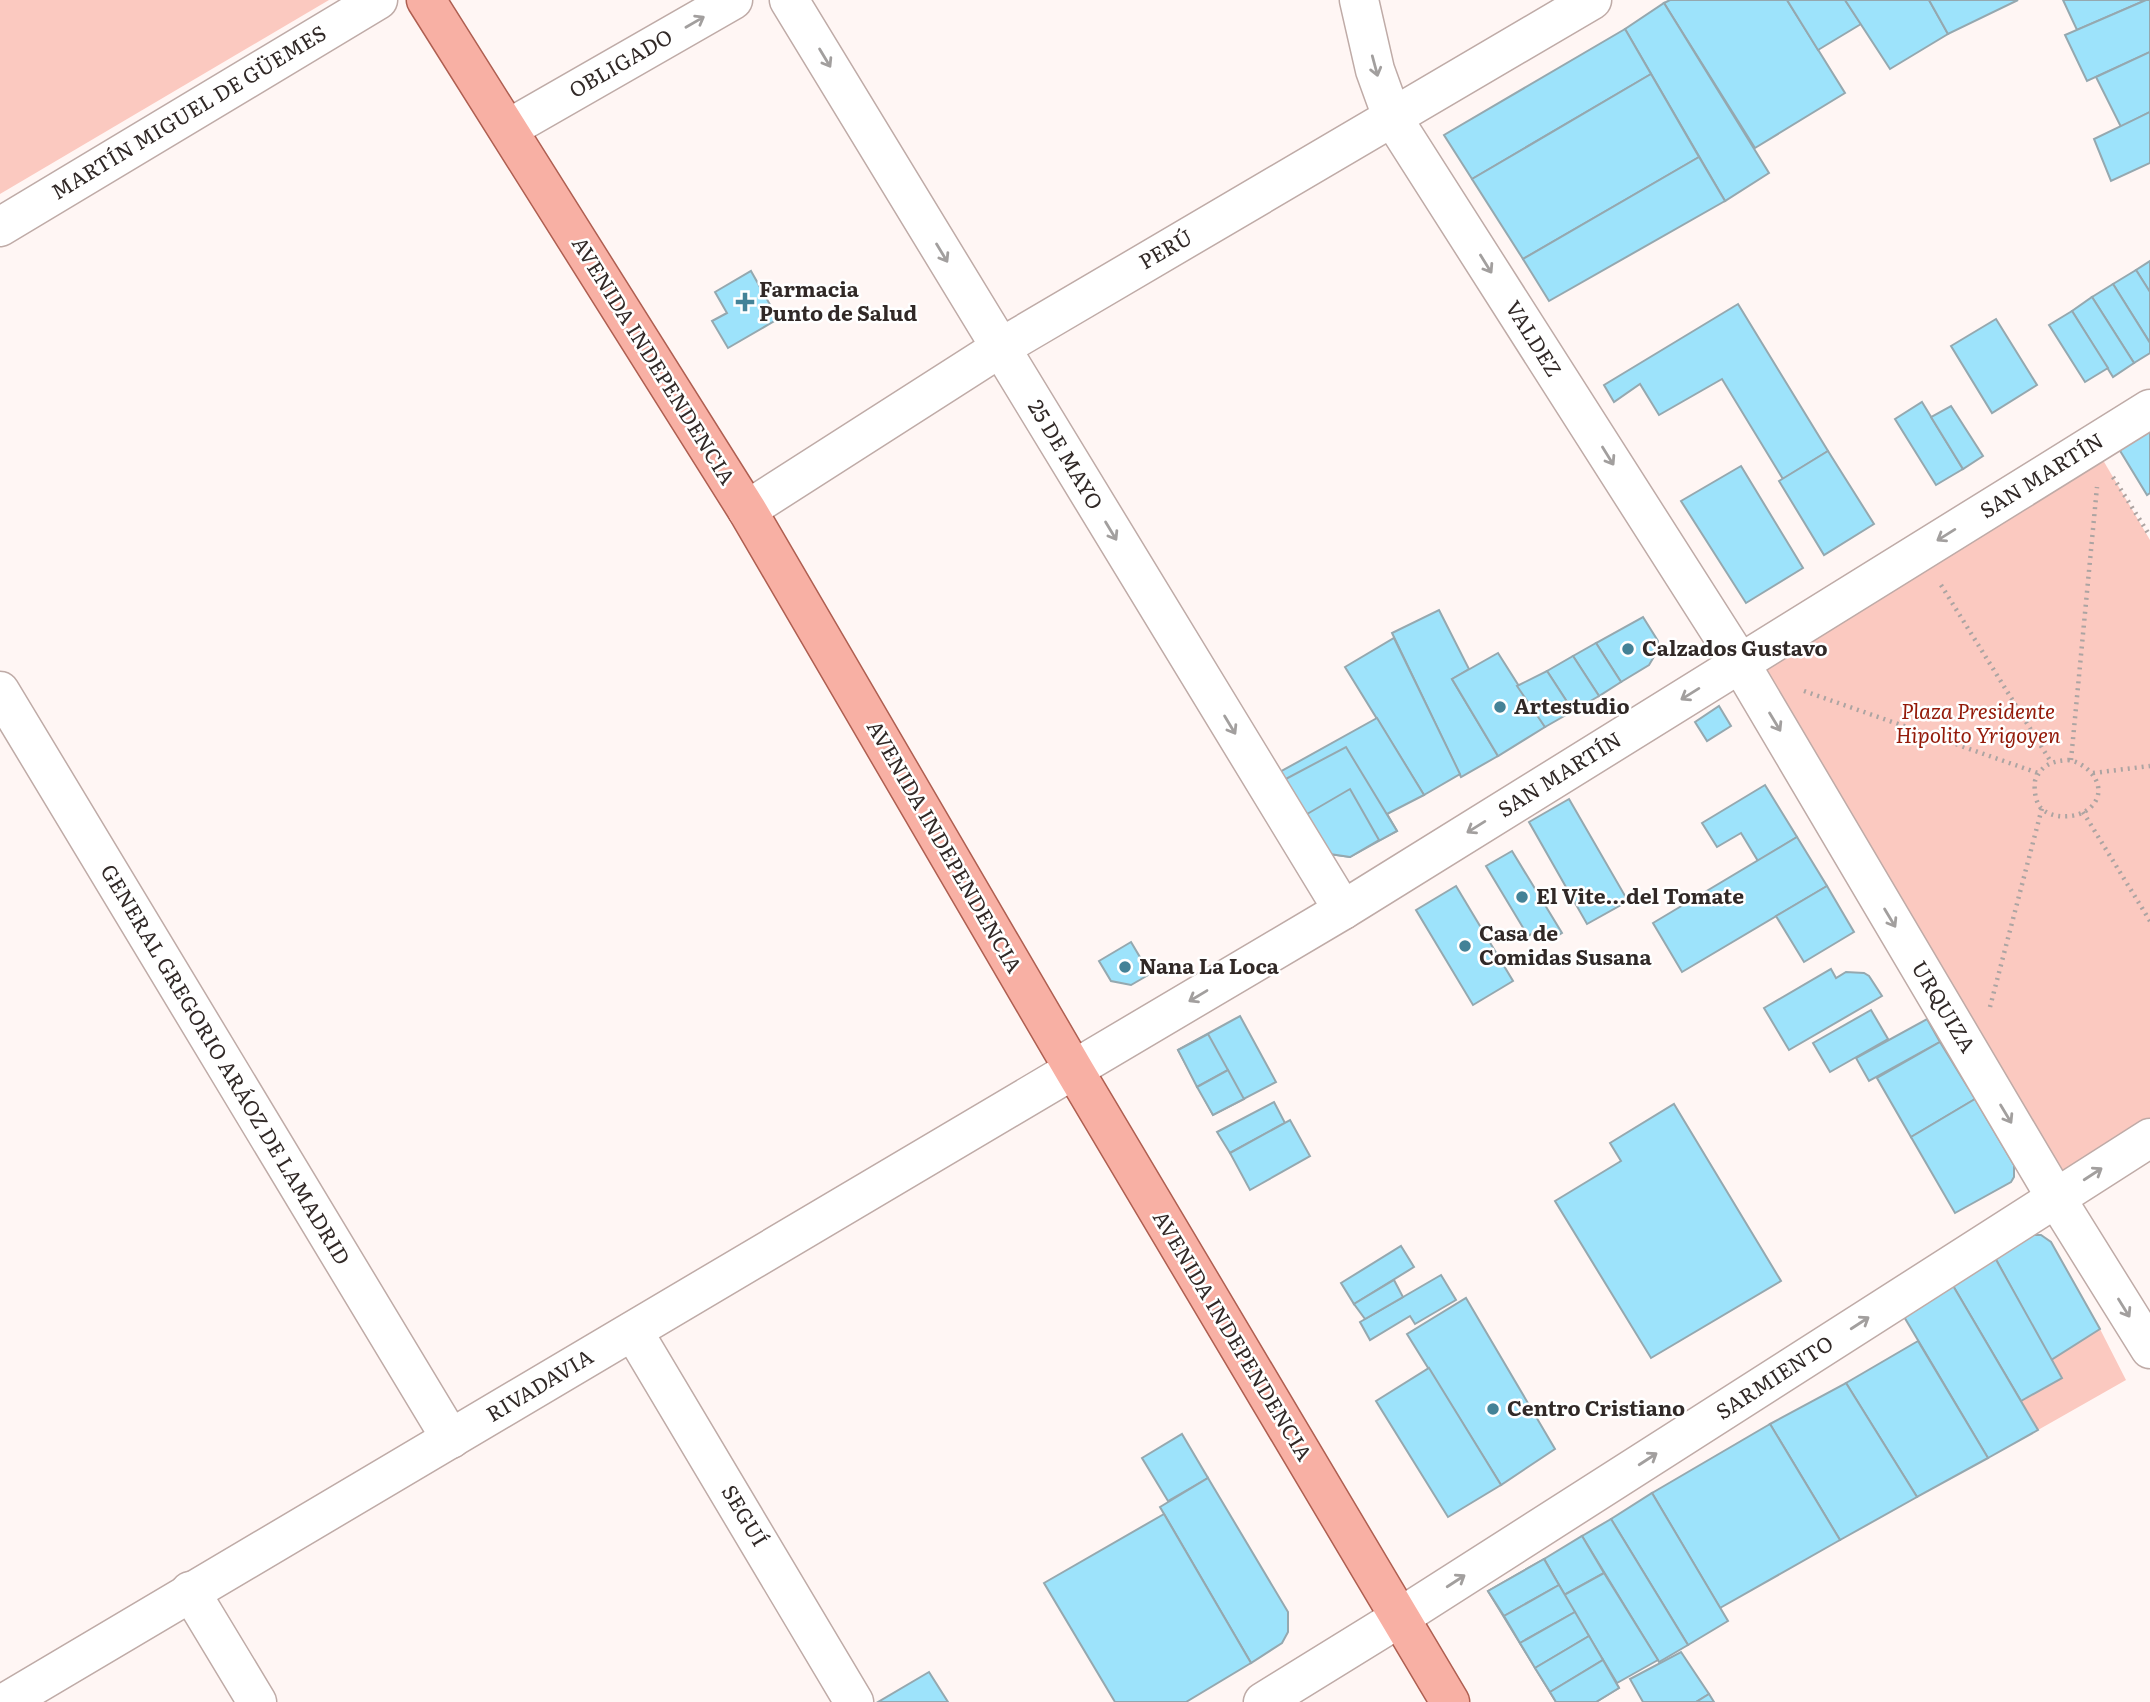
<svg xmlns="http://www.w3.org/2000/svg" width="2150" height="1702" viewBox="0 0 2150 1702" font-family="Literata,serif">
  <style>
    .green { fill: #fbc9c0 }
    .building { fill: #9de3fb; stroke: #95a8af; stroke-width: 2 }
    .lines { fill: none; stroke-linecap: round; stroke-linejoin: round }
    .minor-casing { stroke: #bfaba7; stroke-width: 41 }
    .major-casing { stroke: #af5f51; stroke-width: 41 }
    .path { stroke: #aca4a2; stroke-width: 4.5; stroke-dasharray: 2 5; stroke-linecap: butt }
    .minor { stroke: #fff; stroke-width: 38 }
    .major { stroke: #f8b0a4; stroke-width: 38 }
    .oneway { stroke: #a29f9e }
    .poi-dot { fill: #438297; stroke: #fff; stroke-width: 2.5 }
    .labels { text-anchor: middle; stroke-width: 5; stroke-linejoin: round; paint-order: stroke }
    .street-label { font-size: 21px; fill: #312927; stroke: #fff }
    .poi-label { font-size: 21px; font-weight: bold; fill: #312927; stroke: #fff; text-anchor: start }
    .park-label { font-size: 21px; font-style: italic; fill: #931908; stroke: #fff }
  </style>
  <rect width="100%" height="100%" fill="#fff6f4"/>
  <g class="green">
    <polygon points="0,0 329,0 0,194"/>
    <polygon points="2100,455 2150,540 2150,1121 2060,1175 1740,663"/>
    <polygon points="2100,1329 2126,1380 2038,1430 2021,1401 2062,1378 2051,1360"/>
  </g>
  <g class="building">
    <polygon points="1670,0 1787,0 1845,93 1755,148 1664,3"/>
    <polygon points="1787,0 1845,0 1861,24 1818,50"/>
    <polygon points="1845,0 1929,0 1948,34 1890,69"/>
    <polygon points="1929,0 2018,0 1948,34"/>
    <polygon points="2063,0 2146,0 2077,30"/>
    <polygon points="2146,0 2150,0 2150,52 2087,81 2065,35"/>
    <polygon points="1664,3 1769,173 1725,201 1625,29"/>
    <polygon points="1625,29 1651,74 1472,179 1444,135"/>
    <polygon points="2150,52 2150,112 2121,127 2096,77"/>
    <polygon points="1651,74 1699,157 1523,259 1472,179"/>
    <polygon points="2150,112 2150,163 2111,181 2094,139"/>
    <polygon points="1699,157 1725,201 1549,301 1523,259"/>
    <polygon points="2150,261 2150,292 2136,270"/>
    <polygon points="2136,270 2150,292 2150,343 2113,284"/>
    <polygon points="751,271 778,319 728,348 712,321 727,313 715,292"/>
    <polygon points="2113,284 2150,343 2150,353 2134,363 2092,297"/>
    <polygon points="2092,297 2134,363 2113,377 2072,311"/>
    <polygon points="1738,304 1828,451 1783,479 1722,379 1659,415 1640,384 1614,402 1604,385"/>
    <polygon points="2072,311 2108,368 2085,382 2049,325"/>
    <polygon points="1996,319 2037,385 1992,413 1951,346"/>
    <polygon points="1922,402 1963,469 1936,485 1895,419"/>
    <polygon points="1951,406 1983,456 1963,469 1931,417"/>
    <polygon points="2150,430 2150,493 2147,495 2119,449"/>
    <polygon points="1828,451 1874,524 1824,555 1779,481"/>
    <polygon points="1741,466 1803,568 1746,603 1681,501"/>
    <polygon points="1439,610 1469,669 1452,679 1498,756 1461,777 1392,633"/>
    <polygon points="1643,617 1658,641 1655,655 1649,665 1621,682 1596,643"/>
    <polygon points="1394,638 1460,774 1424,795 1345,667"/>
    <polygon points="1596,643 1621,682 1599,696 1573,656"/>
    <polygon points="1498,653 1545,727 1498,756 1452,679"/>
    <polygon points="1573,656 1599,696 1573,711 1547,671"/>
    <polygon points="1547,671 1573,711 1545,727 1517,686"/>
    <polygon points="1719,706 1731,726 1707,741 1695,722"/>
    <polygon points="1377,718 1424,795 1387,814 1397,831 1380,840 1350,789 1302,817 1278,773"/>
    <polygon points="1346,747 1397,831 1350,857 1323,853 1282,781"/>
    <polygon points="1765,785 1797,837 1758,861 1741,833 1717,847 1702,823"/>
    <polygon points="1350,789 1379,840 1350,857 1323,853 1302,817"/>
    <polygon points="1569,799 1628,901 1587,924 1529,822"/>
    <polygon points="1797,837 1827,886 1682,972 1653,923"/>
    <polygon points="1512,851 1562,933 1549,941 1541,928 1528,936 1486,866"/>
    <polygon points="1456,886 1513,981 1473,1005 1416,910"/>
    <polygon points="1827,886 1854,932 1804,962 1776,916"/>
    <polygon points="1131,942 1150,974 1131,985 1111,981 1099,961"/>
    <polygon points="1831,969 1836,978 1846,972 1864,973 1869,976 1882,996 1789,1050 1764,1008"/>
    <polygon points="1871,1010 1888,1039 1830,1072 1813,1043"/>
    <polygon points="1240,1016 1276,1082 1213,1115 1178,1050"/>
    <polygon points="1927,1019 1940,1042 1869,1081 1856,1058"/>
    <polygon points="1208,1034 1228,1070 1197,1087 1178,1050"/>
    <polygon points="1940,1042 1975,1099 1911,1137 1877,1078"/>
    <polygon points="1228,1070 1244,1099 1213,1115 1197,1087"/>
    <polygon points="1975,1099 2014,1165 2014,1177 2011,1182 1955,1213 1911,1137"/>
    <polygon points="1274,1102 1285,1123 1230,1153 1217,1132"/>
    <polygon points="1674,1104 1781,1281 1651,1358 1555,1201 1621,1161 1610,1143"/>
    <polygon points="1290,1120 1310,1156 1250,1190 1230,1153"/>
    <polygon points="2033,1235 2041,1235 2051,1242 2100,1329 2051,1360 1994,1256"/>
    <polygon points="1401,1246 1414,1267 1354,1304 1341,1283"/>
    <polygon points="1994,1256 2062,1378 2021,1401 1952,1284"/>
    <polygon points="1441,1275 1456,1300 1415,1324 1410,1316 1370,1340 1360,1322"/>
    <polygon points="1394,1280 1403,1297 1365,1319 1354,1304"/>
    <polygon points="1952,1284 2038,1430 1988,1458 1903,1315"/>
    <polygon points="1466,1298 1555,1449 1501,1485 1407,1334"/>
    <polygon points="1918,1341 1988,1458 1917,1497 1846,1383"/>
    <polygon points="1429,1368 1501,1485 1448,1517 1376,1401"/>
    <polygon points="1846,1383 1917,1497 1840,1540 1770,1424"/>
    <polygon points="1770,1424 1840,1540 1720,1608 1652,1493"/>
    <polygon points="1182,1434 1208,1478 1168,1501 1142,1458"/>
    <polygon points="1208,1478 1288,1612 1288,1632 1282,1643 1251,1663 1160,1507"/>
    <polygon points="1652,1493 1728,1621 1688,1645 1611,1519"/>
    <polygon points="1164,1514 1251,1663 1186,1702 1115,1702 1044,1583"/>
    <polygon points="1611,1519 1688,1645 1659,1662 1582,1536"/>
    <polygon points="1582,1536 1604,1573 1564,1595 1544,1559"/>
    <polygon points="1544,1559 1619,1688 1596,1702 1556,1702 1488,1591"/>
    <polygon points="1544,1559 1559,1585 1504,1616 1488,1591"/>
    <polygon points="1604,1573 1658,1660 1617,1683 1564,1595"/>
    <polygon points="1559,1585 1575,1612 1520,1643 1504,1616"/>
    <polygon points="1575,1612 1589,1636 1535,1668 1520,1643"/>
    <polygon points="1589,1636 1603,1660 1550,1692 1535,1668"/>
    <polygon points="1681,1652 1709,1694 1696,1702 1643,1702 1630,1679"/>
    <polygon points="1603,1660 1619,1688 1596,1702 1556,1702 1550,1692"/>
    <polygon points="929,1672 948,1702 878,1702"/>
    <polygon points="1709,1694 1714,1702 1696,1702"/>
  </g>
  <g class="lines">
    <defs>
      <g id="minor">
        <polyline points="789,0 1343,910"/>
        <polyline points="1359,0 1375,70 1392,117 1740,663 2056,1198 2150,1349"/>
        <polyline points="508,129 733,0"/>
        <polyline points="0,227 378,0"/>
        <polyline points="747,510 1000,348 1592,0"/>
        <polyline points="0,691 451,1439"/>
        <polyline points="633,1331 854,1702"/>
        <polyline points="190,1591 257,1702"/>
        <polyline points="6,1702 1343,910 2150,409"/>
        <polyline points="1263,1702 1399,1618 2150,1138"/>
      </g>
      <polyline id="major" points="426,0 747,510 1074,1070 1450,1702"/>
    </defs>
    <use href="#minor" class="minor-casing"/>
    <use href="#major" class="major-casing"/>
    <g class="path">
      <polyline points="2113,477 2150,536"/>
      <polyline points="1941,585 2051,762"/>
      <polyline points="1804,691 2038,773"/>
      <path d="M2068 760C2089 763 2110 788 2091 807 2079 819 2051 820 2040 807 2035 800 2034 789 2035 781 2041 765 2052 761 2068 760Z"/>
      <polyline points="2071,760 2097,487"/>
      <polyline points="2093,773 2150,766"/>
      <polyline points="2083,812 2150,921"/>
      <polyline points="1990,1007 2042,808"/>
    </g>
    <use href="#minor" class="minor"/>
    <use href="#major" class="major"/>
  </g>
  <defs><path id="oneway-shaft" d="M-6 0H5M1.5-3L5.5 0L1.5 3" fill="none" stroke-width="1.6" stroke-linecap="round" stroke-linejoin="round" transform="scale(1.75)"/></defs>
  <g class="oneway">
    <use href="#oneway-shaft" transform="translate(695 22) rotate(-30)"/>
    <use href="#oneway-shaft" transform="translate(825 58) rotate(59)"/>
    <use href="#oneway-shaft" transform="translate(1375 66) rotate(75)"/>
    <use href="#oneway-shaft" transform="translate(942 253) rotate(59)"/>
    <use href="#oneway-shaft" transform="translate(1486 264) rotate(58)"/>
    <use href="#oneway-shaft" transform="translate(1608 456) rotate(58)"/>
    <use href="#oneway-shaft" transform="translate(1111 531) rotate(59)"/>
    <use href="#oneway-shaft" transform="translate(1946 535) rotate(148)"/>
    <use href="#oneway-shaft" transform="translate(1690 694) rotate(148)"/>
    <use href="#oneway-shaft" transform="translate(1775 722) rotate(59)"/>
    <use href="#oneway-shaft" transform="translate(1230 725) rotate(59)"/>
    <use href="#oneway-shaft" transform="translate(1476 827) rotate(148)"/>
    <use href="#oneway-shaft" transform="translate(1890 918) rotate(59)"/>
    <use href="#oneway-shaft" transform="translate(1198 996) rotate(149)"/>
    <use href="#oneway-shaft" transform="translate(2006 1114) rotate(59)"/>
    <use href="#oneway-shaft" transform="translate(2093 1174) rotate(-33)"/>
    <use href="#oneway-shaft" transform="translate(2124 1308) rotate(58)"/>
    <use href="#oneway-shaft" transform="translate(1860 1323) rotate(-33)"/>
    <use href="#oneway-shaft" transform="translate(1648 1459) rotate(-33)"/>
    <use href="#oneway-shaft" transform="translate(1456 1581) rotate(-33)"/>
  </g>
  <g class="poi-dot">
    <path d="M741.5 291.5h7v7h7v7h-7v7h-7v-7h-7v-7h7z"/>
    <circle cx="1628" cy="649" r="7"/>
    <circle cx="1500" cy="707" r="7"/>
    <circle cx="1522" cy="897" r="7"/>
    <circle cx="1465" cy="946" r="7"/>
    <circle cx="1125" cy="967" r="7"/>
    <circle cx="1493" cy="1409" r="7"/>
  </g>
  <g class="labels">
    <g class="street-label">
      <text transform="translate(621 64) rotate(-30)" y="7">OBLIGADO</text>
      <text transform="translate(189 113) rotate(-31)" y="7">MARTÍN MIGUEL DE GÜEMES</text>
      <text transform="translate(1166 250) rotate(-30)" y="7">PERÚ</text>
      <text transform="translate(1533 339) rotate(58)" y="7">VALDEZ</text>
      <text transform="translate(653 361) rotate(58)" y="7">AVENIDA INDEPENDENCIA</text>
      <text transform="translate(1065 455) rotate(59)" y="7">25 DE MAYO</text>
      <text transform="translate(2042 476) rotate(-32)" y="7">SAN MARTÍN</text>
      <text transform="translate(1560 775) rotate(-32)" y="7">SAN MARTÍN</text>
      <text transform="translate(944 847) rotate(60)" y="7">AVENIDA INDEPENDENCIA</text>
      <text transform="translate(1943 1007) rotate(59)" y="7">URQUIZA</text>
      <text transform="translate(225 1065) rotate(59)" y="7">GENERAL GREGORIO ARÁOZ DE LAMADRID</text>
      <text transform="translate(1232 1336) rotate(59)" y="7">AVENIDA INDEPENDENCIA</text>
      <text transform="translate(1775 1378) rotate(-33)" y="7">SARMIENTO</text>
      <text transform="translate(540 1386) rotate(-31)" y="7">RIVADAVIA</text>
      <text transform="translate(744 1516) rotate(59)" y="7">SEGUÍ</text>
    </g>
    <g class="poi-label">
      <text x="759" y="297">Farmacia<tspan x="759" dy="24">Punto de Salud</tspan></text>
      <text x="1642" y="656">Calzados Gustavo</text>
      <text x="1514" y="714">Artestudio</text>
      <text x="1536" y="904">El Vite...del Tomate</text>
      <text x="1479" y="941">Casa de<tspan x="1479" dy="24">Comidas Susana</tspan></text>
      <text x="1139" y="974">Nana La Loca</text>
      <text x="1507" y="1416">Centro Cristiano</text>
    </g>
    <g class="park-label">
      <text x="1978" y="719">Plaza Presidente<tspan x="1978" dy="24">Hipolito Yrigoyen</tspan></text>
    </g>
  </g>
</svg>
